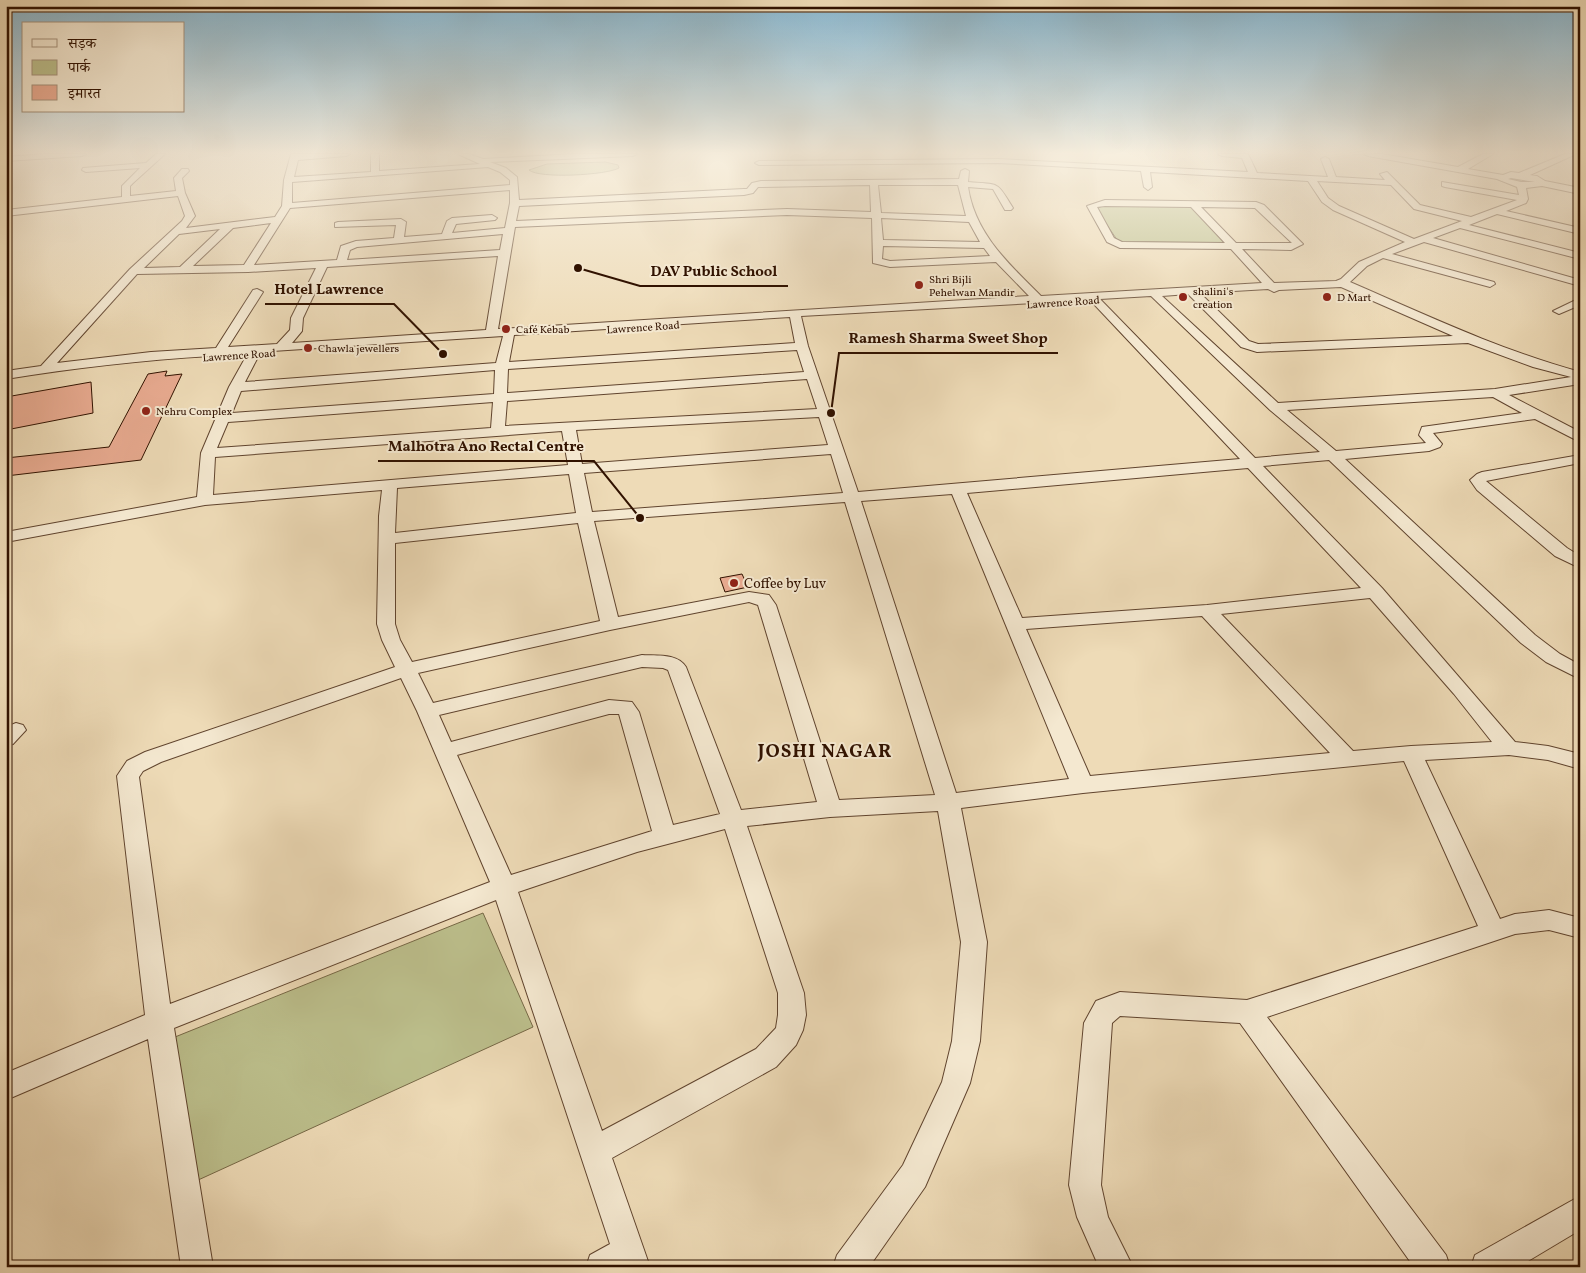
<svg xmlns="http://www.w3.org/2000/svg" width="1586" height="1273" viewBox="0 0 1586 1273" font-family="Vollkorn,'Noto Serif Devanagari',serif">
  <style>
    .green { fill: #bcbf8c; stroke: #766846 }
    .building { fill: #e9ab91; stroke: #311200 }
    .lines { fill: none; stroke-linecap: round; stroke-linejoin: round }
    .minor-casing { stroke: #60442e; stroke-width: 2 }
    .minor { fill: #f4e8d0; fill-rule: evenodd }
    .poi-dot { fill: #8f2418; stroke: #f4e8d0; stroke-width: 2 }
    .labels { text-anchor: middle; stroke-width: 4; stroke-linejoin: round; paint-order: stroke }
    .far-poi-label { font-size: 11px; fill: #311200; stroke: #f4e8d0; text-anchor: start }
    .far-street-label { font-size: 11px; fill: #311200; stroke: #f4e8d0 }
    .poi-label { font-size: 14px; fill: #311200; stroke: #f4e8d0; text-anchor: start }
    .district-label { font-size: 19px; font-weight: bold; letter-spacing: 1px; fill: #311200; stroke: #f4e8d0 }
    .leader { fill: none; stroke: #311200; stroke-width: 2 }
    .callout-dot { fill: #311200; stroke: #f4e8d0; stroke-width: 2 }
    .callout-label { font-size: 15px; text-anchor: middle; font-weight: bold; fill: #311200; stroke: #f4e8d0; stroke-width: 4; stroke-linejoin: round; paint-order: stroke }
  </style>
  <rect width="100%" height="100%" fill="#eedbb7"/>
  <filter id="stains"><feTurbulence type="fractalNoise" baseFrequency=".004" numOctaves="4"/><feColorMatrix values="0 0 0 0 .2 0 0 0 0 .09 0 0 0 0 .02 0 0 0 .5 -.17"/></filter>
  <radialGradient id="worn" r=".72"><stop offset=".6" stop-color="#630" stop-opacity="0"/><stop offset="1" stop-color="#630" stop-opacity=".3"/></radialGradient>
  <g class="green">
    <path d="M605 162 618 165 619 168C607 175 539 179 529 170L547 164Z"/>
    <polygon points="1107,204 1190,205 1228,245 1120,244 1096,209"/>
    <polygon points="483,913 533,1027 196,1181 175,1037"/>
  </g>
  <g class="building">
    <polygon points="167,371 165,376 182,374 141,460 6,476 6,458 109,447 148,374"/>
    <polygon points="91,382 93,413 6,430 6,397"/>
    <polygon points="742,574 748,587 725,592 720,578"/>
  </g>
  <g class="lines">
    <defs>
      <g id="minor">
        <polygon points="45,154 86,154 82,156 6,161 6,157"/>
        <path d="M156 154H165L133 183 130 186V196L176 191 174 178 182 169H188L189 171 182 178 185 193 195 216 186 228 275 217 282 206 284 180 291 154H350L346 156 298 160 294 177 371 172V154H379V171L480 164 458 154H469L483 159 574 154H637L633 156 490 162 506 168 517 177 519 200 744 189H747L752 183 761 181 959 179 961 171 965 169 969 171 968 182C1000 185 996 180 1013 208L1011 210H1005L993 189 968 187C975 234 1009 264 1041 296L1262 283 1231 249 1120 248 1107 242 1087 206 1105 200 1256 202 1264 205 1303 244 1291 250 1242 249 1274 283 1336 281 1341 279 1359 262 1405 242 1333 210 1322 202 1308 181 1150 172 1152 187 1148 190 1144 187 1141 171 998 163 759 165 755 163 759 161 998 159 1248 172 1242 158 1222 156 1218 154H1248L1257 173 1328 177 1321 159 1325 157 1329 159 1336 177 1385 180 1380 174 1387 172 1420 205 1471 217 1517 200 1445 187 1442 186V182L1519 195 1517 187 1497 179 1368 156 1364 154H1382L1458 167 1483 154H1493L1468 169 1503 175 1511 172 1519 173 1565 154H1576L1530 175 1537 176 1545 181 1580 188V194L1542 186 1526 188 1528 199 1526 203 1506 211 1580 228V234L1497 214 1469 225 1580 253V259L1460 228 1433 238 1580 280V286L1424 242 1392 254 1494 282 1495 284 1490 287 1383 258 1367 266 1350 282C1426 315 1500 350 1580 372V384L1509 395 1580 432V442L1535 419 1433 433 1442 444 1440 447 1429 451 1345 459 1535 635 1560 654 1580 665V679L1546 662 1521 643 1329 460 1263 466 1382 588 1515 742 1548 746 1580 754V769L1548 760 1509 755 1425 760 1500 919 1515 914 1549 910 1580 918V938L1549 930 1515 934 1267 1017 1446 1255 1450 1267H1414L1240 1023 1120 1016 1112 1023 1101 1185 1108 1217 1133 1267H1099L1077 1217 1069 1185 1084 1023 1096 1001 1120 992 1247 1000 1478 926 1404 761 1083 793 961 808 987 942 980 1041 970 1083 925 1187 869 1267H833L837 1255 903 1165 942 1082 952 1041 961 942 938 811 830 817 747 826 804 993 806 1015 803 1030 796 1045 776 1067 612 1158 650 1267H586L590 1255 610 1244 496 900 174 1028 213 1267H181L148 1039 6 1100V1073L145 1015 117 776 127 761 145 752 395 667 382 640 377 624 379 516 382 490 205 505 6 542V532L197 497 201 453 229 387 248 353 224 355 220 360H212L211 356C142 360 74 368 6 379V371L41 366 130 269 182 221 185 216 178 196 6 216V210L122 197V186L140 168 86 172 82 170 83 168 146 163ZM488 167 500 172 510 180V185L292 203V182ZM1511 178 1535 182H1521L1508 179ZM1317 181 1391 185 1414 209 1462 221 1414 239 1339 206 1328 198ZM870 185 871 212 787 209 516 221 519 206 744 195 753 193 758 187H761ZM878 185H958L966 216 881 213ZM510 190V203L505 228 452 233 456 224 495 220 497 218 492 215 452 218 447 221 442 234 404 237 406 222 401 219 338 222 335 223V227L396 225 394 238 356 241 341 246 337 260 254 265 290 208ZM1105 206 1191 207 1225 243 1122 242 1114 238 1097 207ZM1201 207 1255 208 1292 243H1236ZM787 215 872 218 873 263 890 267 996 262 1029 296 498 329 515 227ZM881 218 969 222 980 242 883 240ZM271 223 244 265 193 266 233 228ZM220 229 180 267 144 268 179 234ZM503 234 500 250 347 260 350 250 357 247ZM883 246 984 248 990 256 890 261 882 259ZM498 256 486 330 292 343 302 331 303 318 327 267ZM316 268 291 318 290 330 277 344 228 347 263 292 257 289 253 290 216 348 151 352 57 363 137 274 248 272ZM1341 287 1453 336 1258 344 1249 341 1200 293 1268 289 1274 292 1279 290ZM1188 294 1241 347 1257 352 1468 343 1533 367 1571 377 1495 389 1278 403 1162 296ZM1151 296 1270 410 1320 452 1255 458 1100 299ZM1090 300 1240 459 858 492 808 346 801 316ZM790 317 795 343 509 362 514 335ZM503 336 496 363 245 382 259 355 257 352ZM797 350 804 372 507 393 508 369ZM495 370 494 394 232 413 241 391ZM807 379 817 409 505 426 507 401ZM1493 397 1522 413 1422 427 1419 435 1426 443 1336 451 1287 410ZM493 402 491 428 217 448 228 422ZM819 417 828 445 582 464 576 430ZM562 431 568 465 213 495 215 457ZM831 454 843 493 592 512 584 473ZM1248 468 1361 588 1207 605 1022 618 967 493ZM569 474 576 513 395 533 397 488ZM952 494 1069 779 956 793 861 501ZM845 502 935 795 839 800 776 605 769 595 749 592 618 617 594 521ZM578 523 600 621 412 662 400 640 395 624V543ZM1370 598 1454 694 1492 742 1411 746 1353 751 1221 614ZM749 602 758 605 817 802 741 810 686 667C677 653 657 656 642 655L433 703 418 673 610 630ZM1202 616 1330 753 1090 776 1026 629ZM642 667 663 668 668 670 720 814 673 825 639 712 632 702 609 700 451 742 439 715ZM401 678 417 711 490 882 170 1004 139 777 143 771 161 762ZM609 714H619L652 831 511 875 457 755ZM725 829 778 993V1015L776 1028 756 1049 602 1131 518 892 637 852Z"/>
        <polygon points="1580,298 1580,305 1559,314 1553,311"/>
        <polygon points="1580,455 1580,463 1486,481 1567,548 1580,556 1580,568 1555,556 1477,490 1470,480 1477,474 1482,472"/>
        <polygon points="16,723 23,725 26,730 13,744 6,746 6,727"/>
        <polygon points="1580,1196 1580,1230 1518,1267 1471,1267 1475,1255"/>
      </g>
    </defs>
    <use href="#minor" class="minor-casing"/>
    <use href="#minor" class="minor"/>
  </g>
  <linearGradient id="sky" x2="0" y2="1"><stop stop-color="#88b7d0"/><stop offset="0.46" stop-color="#f7efdf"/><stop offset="1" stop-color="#f7efdf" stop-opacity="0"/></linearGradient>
  <rect width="1586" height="332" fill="url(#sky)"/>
  <g class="poi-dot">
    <circle cx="919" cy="285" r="5"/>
    <circle cx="1183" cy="297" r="5"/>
    <circle cx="1327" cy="297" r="5"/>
    <circle cx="506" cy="329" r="5"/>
    <circle cx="308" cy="348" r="5"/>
    <circle cx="146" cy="411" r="5"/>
    <circle cx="734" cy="583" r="5"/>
  </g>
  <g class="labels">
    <g class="far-poi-label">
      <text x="929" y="283">Shri Bijli<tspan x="929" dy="13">Pehelwan Mandir</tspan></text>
      <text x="1193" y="295">shalini's<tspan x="1193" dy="13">creation</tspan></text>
      <text x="1337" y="301">D Mart</text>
      <text x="516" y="333">Café Kebab</text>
      <text x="318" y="352">Chawla jewellers</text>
      <text x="156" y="415">Nehru Complex</text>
    </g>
    <g class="far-street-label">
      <text transform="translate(1063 302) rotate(-4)" y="4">Lawrence Road</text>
      <text transform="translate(643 327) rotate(-4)" y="4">Lawrence Road</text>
      <text transform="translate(239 355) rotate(-4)" y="4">Lawrence Road</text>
    </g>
    <g class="poi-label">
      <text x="744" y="588">Coffee by Luv</text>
    </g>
    <g class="district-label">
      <text x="825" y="757">JOSHI NAGAR</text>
    </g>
  </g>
  <path class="leader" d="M578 268L640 286H788M443 354L394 304H265M831 413L839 353H1058M640 518L594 461H378"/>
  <g class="callout-dot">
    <circle cx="578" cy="268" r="5"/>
    <circle cx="443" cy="354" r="5"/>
    <circle cx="831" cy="413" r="5"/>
    <circle cx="640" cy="518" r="5"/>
  </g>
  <g class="callout-label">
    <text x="714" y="276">DAV Public School</text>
    <text x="329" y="294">Hotel Lawrence</text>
    <text x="948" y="343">Ramesh Sharma Sweet Shop</text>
    <text x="486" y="451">Malhotra Ano Rectal Centre</text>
  </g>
  <rect width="1586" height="1273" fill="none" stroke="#eedbb7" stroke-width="25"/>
  <rect x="8" y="8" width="1571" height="1258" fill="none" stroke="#311200" stroke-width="2.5"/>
  <rect x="12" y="12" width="1561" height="1248" fill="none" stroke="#311200"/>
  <rect x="22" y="22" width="162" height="90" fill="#f4e8d0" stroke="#a6927d"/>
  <rect x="32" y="39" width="25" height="8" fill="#f4e8d0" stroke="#a6927d"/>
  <text x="68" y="48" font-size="15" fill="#311200">सड़क</text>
  <rect x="32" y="60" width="25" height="15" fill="#bcbf8c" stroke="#a6927d"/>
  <text x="68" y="72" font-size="15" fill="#311200">पार्क</text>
  <rect x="32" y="85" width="25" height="15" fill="#e9ab91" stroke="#a6927d"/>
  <text x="68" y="98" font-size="15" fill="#311200">इमारत</text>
  <rect width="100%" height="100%" filter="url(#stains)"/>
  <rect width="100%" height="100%" fill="url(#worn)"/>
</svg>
